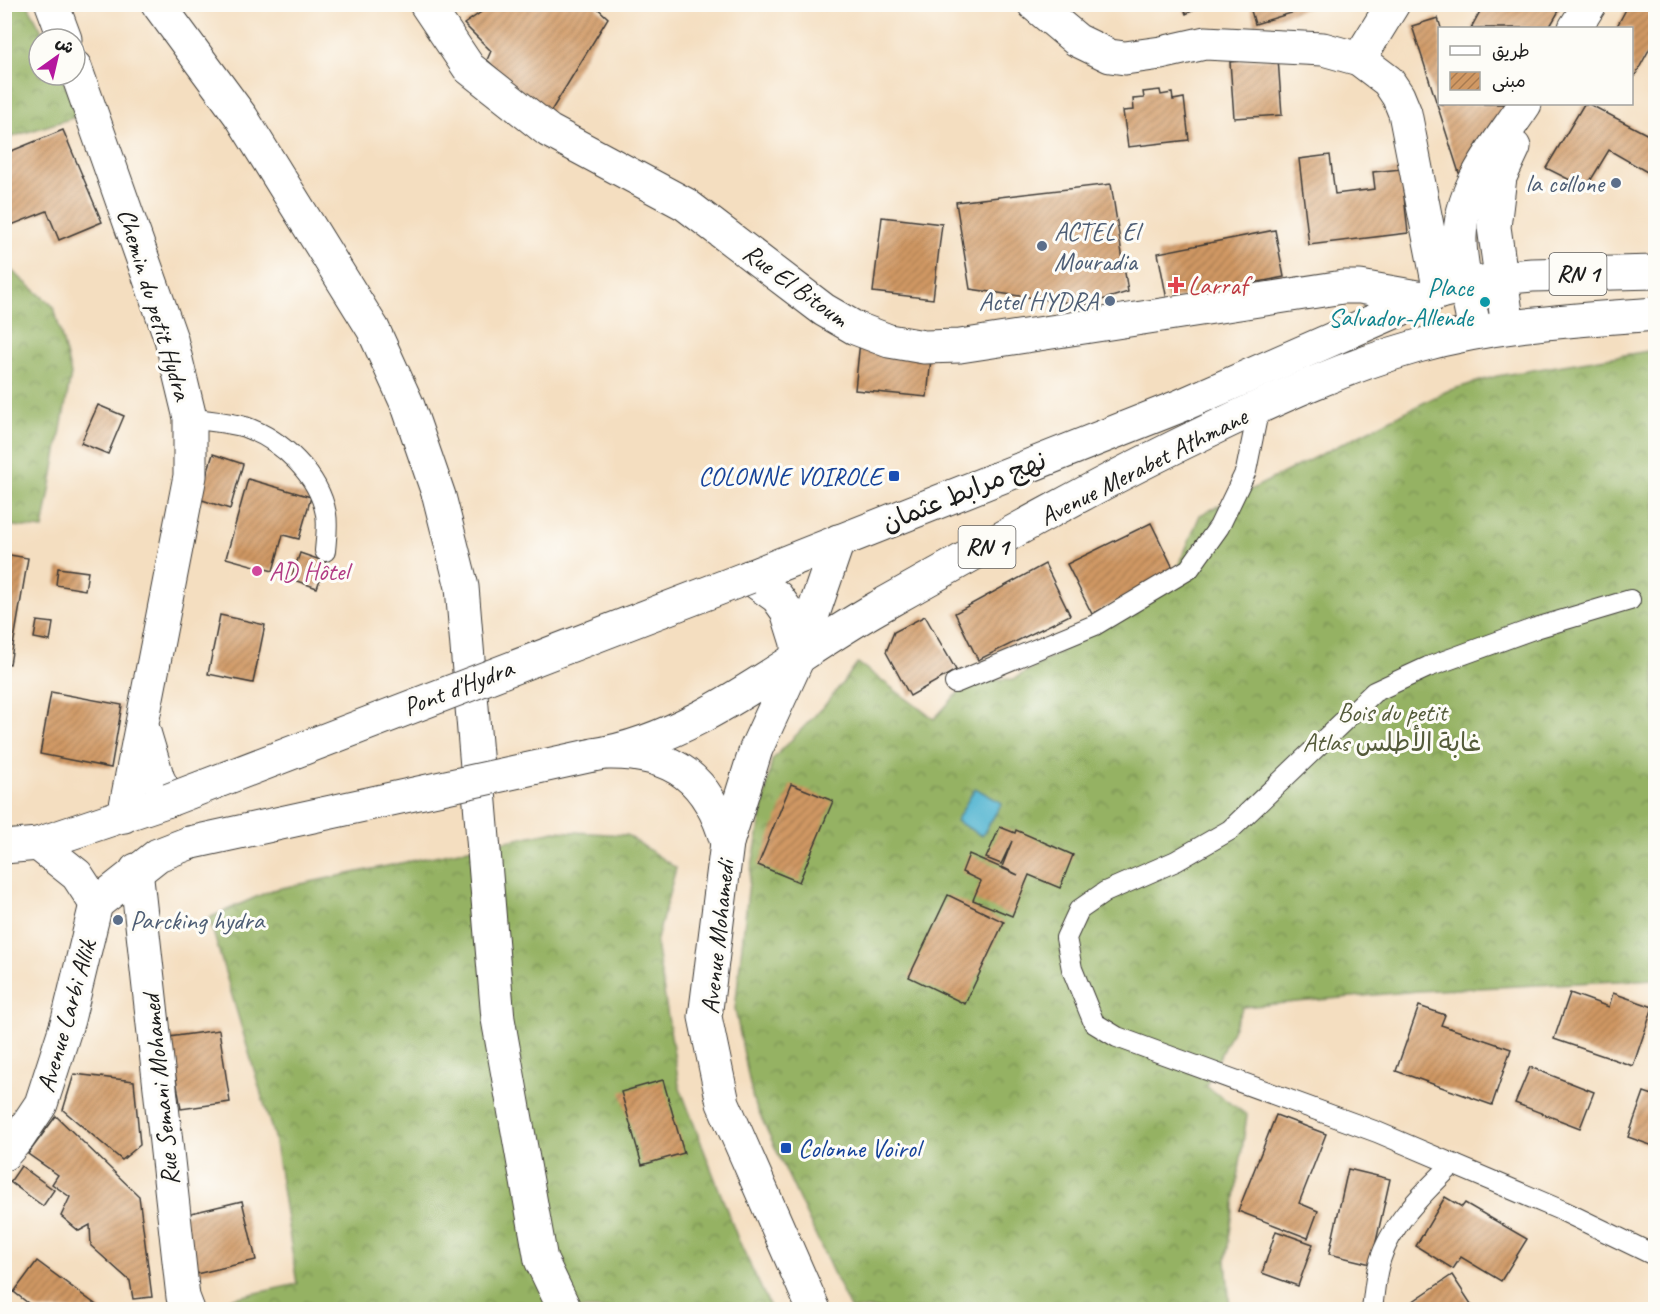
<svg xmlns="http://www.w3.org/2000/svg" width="1660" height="1314" viewBox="0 0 1660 1314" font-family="Caveat,'Playpen Sans Arabic',sans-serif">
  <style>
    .forest { fill: url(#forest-crowns); stroke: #586740; stroke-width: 1.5 }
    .water { fill: #54b6d2; stroke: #386977; stroke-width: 1.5 }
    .building { fill: url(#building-hatch) }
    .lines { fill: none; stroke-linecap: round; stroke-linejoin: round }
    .lane-casing { stroke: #3c3935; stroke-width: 22 }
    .street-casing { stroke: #3c3935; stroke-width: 35 }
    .secondary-casing { stroke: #3c3935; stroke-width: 35 }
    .primary-casing { stroke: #3c3935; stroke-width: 35 }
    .lane { stroke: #fff; stroke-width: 20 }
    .street { stroke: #fff; stroke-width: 33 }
    .secondary { stroke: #fff; stroke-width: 33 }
    .primary { stroke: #fff; stroke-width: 33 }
    .primary-bridge-casing { stroke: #3c3935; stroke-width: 35; stroke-linecap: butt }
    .primary-bridge { stroke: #fff; stroke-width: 33 }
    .service-dot { fill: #5c6f8a; stroke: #fdfcf7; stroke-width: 2 }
    .health-dot { fill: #e0444e; stroke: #fdfcf7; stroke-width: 2 }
    .culture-dot { fill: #0f9aa8; stroke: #fdfcf7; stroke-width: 2 }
    .transit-dot { fill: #1a4fb4; stroke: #fdfcf7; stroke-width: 2 }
    .hotel-dot { fill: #d1479c; stroke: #fdfcf7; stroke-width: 2 }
    .labels { text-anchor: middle; stroke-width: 6; stroke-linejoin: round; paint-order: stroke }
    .shield { fill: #fdfcf7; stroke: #605f5e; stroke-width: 1.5 }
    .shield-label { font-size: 24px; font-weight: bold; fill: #1c1c1c }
    .service-label { font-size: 26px; fill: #4e5e75; stroke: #fdfcf7; text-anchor: end }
    .street-label { font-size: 26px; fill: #1c1c1c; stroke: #fdfcf7 }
    .health-label { font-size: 26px; fill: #be3a42; stroke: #fdfcf7; text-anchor: start }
    .culture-label { font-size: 26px; fill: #0d838f; stroke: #fdfcf7; text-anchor: end }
    .transit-label { font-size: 26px; fill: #164399; stroke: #fdfcf7; text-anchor: end }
    .hotel-label { font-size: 26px; fill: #b23c85; stroke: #fdfcf7; text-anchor: start }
    .park-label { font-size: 26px; fill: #545b3a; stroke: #fdfcf7 }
  </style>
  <defs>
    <pattern id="forest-crowns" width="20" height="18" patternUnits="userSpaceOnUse" patternTransform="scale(1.5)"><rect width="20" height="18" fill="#95b264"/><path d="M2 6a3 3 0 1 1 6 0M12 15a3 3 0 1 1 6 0" fill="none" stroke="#799052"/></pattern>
    <pattern id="building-hatch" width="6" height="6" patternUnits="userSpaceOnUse" patternTransform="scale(1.5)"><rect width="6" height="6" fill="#d09863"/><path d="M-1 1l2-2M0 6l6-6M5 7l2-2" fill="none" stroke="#a87b51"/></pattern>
  </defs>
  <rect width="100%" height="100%" fill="#fdfcf7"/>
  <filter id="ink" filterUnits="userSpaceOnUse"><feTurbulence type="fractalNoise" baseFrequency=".0167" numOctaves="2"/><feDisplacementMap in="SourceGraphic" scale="12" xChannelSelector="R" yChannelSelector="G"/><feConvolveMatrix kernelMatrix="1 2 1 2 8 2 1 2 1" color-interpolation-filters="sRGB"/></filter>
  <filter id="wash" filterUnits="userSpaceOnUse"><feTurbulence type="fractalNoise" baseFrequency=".008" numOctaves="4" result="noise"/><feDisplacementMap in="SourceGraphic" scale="24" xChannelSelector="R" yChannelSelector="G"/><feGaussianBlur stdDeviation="1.35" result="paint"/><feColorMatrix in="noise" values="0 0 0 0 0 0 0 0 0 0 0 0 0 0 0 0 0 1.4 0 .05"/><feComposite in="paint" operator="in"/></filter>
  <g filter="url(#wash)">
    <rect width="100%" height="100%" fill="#f4dec0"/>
    <g class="forest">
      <polygon points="5,5 28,5 46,39 39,39 39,75 61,75 79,116 5,139"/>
      <polygon points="4,264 54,307 71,374 43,529 5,525"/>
      <polygon points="1655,350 1655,979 1418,991 1243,1007 1206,1086 1247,1115 1226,1260 1230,1309 850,1309 753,1100 735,1009 749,882 772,760 825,705 858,663 934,719 970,680 1014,679 1170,586 1200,515 1447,391 1497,376"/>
      <polygon points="555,831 627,835 676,868 656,943 679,1085 738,1239 771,1309 219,1309 216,1302 297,1284 274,1137 209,918 272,890"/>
    </g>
    <polygon class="water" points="975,788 1002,803 982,836 956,821"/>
    <g id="blocks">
      <g class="building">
        <polygon points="493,4 593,4 608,18 548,116 487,60 491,51 464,24"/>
        <polygon points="1182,4 1206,4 1186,14"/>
        <polygon points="1249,4 1318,4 1318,5 1255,24"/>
        <polygon points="1484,4 1563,4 1549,28 1471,28"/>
        <polygon points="1629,4 1656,4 1656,37 1632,81 1632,28 1616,28"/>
        <polygon points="1438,18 1441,28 1440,104 1506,104 1469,170 1459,173 1412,26"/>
        <polygon points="1278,58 1282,115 1234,118 1230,62"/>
        <polygon points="1160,90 1161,95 1172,93 1173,100 1184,98 1189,140 1128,147 1123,111 1134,110 1133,99 1144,98 1143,92"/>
        <polygon points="1584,104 1589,104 1656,139 1656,158 1647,172 1609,150 1586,188 1546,168"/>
        <polygon points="63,130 102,222 59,240 47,211 4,228 4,154"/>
        <polygon points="1330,155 1335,194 1375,189 1373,172 1401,169 1408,233 1309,245 1299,159"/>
        <polygon points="1111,184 1128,292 1085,305 970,289 956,202"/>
        <polygon points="882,217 942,224 933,299 873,292"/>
        <polygon points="1275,230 1284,277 1167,300 1158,253"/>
        <polygon points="860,341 932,349 927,397 855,390"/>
        <polygon points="98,405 124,416 108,454 81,443"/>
        <polygon points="213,454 243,464 230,509 199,499"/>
        <polygon points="248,479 311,497 299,539 283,535 273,571 226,558"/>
        <polygon points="1151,523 1175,572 1092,614 1067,564"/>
        <polygon points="300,553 326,562 317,588 291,579"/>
        <polygon points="4,554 28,558 10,664 4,663"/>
        <polygon points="1045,564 1070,615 978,660 955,613"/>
        <polygon points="58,568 88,572 85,590 56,585"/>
        <polygon points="220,615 265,625 253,683 208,674"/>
        <polygon points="925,616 956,670 910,696 886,652 894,632"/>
        <polygon points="37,621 53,623 50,641 34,638"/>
        <polygon points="51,692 122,705 111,768 40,754"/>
        <polygon points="791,784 833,801 799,882 758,865"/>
        <polygon points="1000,827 1015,833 1016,830 1073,855 1060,888 1029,875 1012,916 973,900 981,881 962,872 969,854 1018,875 1002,867 1012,841 1001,864 986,858"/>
        <polygon points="948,895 1004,922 965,1004 909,977"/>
        <polygon points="1570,993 1609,1007 1613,993 1653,1007 1633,1066 1554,1039"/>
        <polygon points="1419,1006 1445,1015 1441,1025 1511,1049 1492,1105 1396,1071"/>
        <polygon points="219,1030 230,1102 181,1109 169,1037"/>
        <polygon points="1530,1067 1594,1092 1580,1128 1515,1103"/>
        <polygon points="74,1074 134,1081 140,1145 122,1160 63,1110"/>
        <polygon points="663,1080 684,1153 642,1165 621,1092"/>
        <polygon points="1644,1092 1656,1096 1656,1147 1628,1137"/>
        <polygon points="1276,1115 1326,1134 1299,1203 1318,1211 1308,1238 1238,1211"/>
        <polygon points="56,1116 139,1196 152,1297 133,1299 130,1281 91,1246 90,1225 79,1231 61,1216 70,1197 52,1184 58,1175 28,1154"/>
        <polygon points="21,1166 54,1190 43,1206 10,1182"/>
        <polygon points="1348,1169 1390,1179 1371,1264 1329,1254"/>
        <polygon points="1445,1197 1462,1207 1465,1203 1527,1239 1501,1281 1461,1257 1453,1269 1416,1246"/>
        <polygon points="242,1201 256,1260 196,1274 183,1215"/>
        <polygon points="1276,1231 1313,1244 1298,1286 1262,1273"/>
        <polygon points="37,1261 103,1310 37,1310 14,1292"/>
        <polygon points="1452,1275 1475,1310 1400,1310"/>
      </g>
    </g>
  </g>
  <g filter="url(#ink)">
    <use href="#blocks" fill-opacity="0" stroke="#3c3935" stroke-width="1.5"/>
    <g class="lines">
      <defs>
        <g id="lane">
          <path d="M190 418C208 421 228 422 245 427 282 440 319 475 326 514 328 526 326 539 325 551"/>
          <polyline points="1630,600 1536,628 1428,667 1374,692 1230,830 1176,861 1105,892 1079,910 1066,938 1072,969 1094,1023 1117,1037 1377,1132 1563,1211 1656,1256"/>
          <polyline points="955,683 1095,625 1189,569 1219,527 1246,471 1259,407"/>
          <path d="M1372 1310C1374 1294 1375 1278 1379 1264 1390 1224 1425 1191 1453 1164"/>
        </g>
        <g id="street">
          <polyline points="1034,4 1077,40 1110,56 1125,58 1161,53 1205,43 1323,49 1359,59 1388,81 1398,96 1405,113 1440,292"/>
          <polyline points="1359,59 1393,4"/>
          <polyline points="136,870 183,1297 188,1310"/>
        </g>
        <g id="secondary">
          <polyline points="52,4 65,39"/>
          <polyline points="158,4 242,118 373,329 408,406 439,496 462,587 498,1019 541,1260 565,1310"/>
          <polyline points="426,4 469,68 549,131 685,204 824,310 855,328 889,341 924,347 960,346 1343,287 1360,287 1423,298"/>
          <polyline points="1575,28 1590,4"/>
          <polyline points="75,67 171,339 190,418 190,476 124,816"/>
          <polyline points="1508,327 1494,227 1500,177 1514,147"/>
          <path d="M1475 332C1470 303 1461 272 1460 242 1458 189 1498 145 1525 104"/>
          <polyline points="749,577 777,597 787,611 797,643 797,660 756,749 727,843 705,1017 723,1103 814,1310"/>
          <polyline points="799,655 838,541"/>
          <polyline points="144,732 158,779 169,800"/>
          <path d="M608 753C674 752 709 779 727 843"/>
        </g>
        <g id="primary">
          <polyline points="749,577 1180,406 1440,292 1500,278 1532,275 1656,272"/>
          <path d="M593 755C694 740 789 658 877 608 987 546 1098 483 1212 429 1279 397 1347 366 1418 346 1496 324 1576 320 1656 314"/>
          <polyline points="38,844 77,875 96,904"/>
          <polyline points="4,847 38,844 169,800"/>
          <polyline points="96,904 158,855 189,843"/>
          <polyline points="4,1154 19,1137 41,1104 68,1020 96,904"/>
        </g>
      </defs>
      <use href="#lane" class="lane-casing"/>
      <use href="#street" class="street-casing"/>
      <use href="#secondary" class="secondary-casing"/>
      <use href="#primary" class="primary-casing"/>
      <use href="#lane" class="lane"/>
      <use href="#street" class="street"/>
      <use href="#secondary" class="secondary"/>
      <use href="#primary" class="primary"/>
      <defs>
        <g id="primary-bridge">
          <polyline points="169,800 749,577"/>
          <polyline points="189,843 593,755"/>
        </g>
      </defs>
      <use href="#primary-bridge" class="primary-bridge-casing"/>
      <use href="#primary-bridge" class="primary-bridge"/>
    </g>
  </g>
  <g class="service-dot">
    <circle cx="1616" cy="183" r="6"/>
    <circle cx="1042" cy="246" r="6"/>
    <circle cx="1110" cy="301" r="6"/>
    <circle cx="118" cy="920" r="6"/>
  </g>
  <path class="health-dot" d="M1173 276h6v6h6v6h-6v6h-6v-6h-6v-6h6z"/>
  <circle class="culture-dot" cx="1485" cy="302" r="6"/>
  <g class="transit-dot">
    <rect x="888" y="470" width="12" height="12" rx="3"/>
    <rect x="780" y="1142" width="12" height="12" rx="3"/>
  </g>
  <circle class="hotel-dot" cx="257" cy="571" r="6"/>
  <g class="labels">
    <g class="shield">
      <rect x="1549.5" y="253" width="57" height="42" rx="4.5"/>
      <rect x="958.5" y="526" width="57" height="42" rx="4.5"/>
    </g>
    <g class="shield-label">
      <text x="1578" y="282">RN 1</text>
      <text x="987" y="555">RN 1</text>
    </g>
    <g class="service-label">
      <text x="1604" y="192">la collone</text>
      <text x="1054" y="240" text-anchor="start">ACTEL El<tspan x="1054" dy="30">Mouradia</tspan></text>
      <text x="1098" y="310">Actel HYDRA</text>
      <text x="130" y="929" text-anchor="start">Parcking hydra</text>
    </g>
    <g class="street-label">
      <text transform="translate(796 285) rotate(36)" y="9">Rue El Bitoum</text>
      <text transform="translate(155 304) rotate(73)" y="9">Chemin du petit Hydra</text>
      <text transform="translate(1143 466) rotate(-27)" y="9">Avenue Merabet Athmane</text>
      <text transform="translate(964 491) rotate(-22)" y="9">نهج مرابط عثمان</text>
      <text transform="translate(458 687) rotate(-21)" y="9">Pont d'Hydra</text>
      <text transform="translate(717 937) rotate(-84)" y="9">Avenue Mohamedi</text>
      <text transform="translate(66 1016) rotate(-74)" y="9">Avenue Larbi Allik</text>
      <text transform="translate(160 1090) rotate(-96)" y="9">Rue Semani Mohamed</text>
    </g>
    <g class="health-label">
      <text x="1188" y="294">Larraf</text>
    </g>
    <g class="culture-label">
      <text x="1473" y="296">Place<tspan x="1473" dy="30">Salvador-Allende</tspan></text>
    </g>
    <g class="transit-label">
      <text x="882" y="485">COLONNE VOIROLE</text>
      <text x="798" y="1157" text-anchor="start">Colonne Voirol</text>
    </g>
    <g class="hotel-label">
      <text x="269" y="580">AD Hôtel</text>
    </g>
    <g class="park-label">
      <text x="1392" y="721">Bois du petit<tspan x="1392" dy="30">Atlas غابة الأطلس</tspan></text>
    </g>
  </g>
  <rect width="1660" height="1314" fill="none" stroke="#fdfcf7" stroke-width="24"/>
  <rect x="1438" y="27" width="195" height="78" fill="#fdfcf7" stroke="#a3a29f" stroke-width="1.5"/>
  <rect x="1450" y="46" width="30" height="9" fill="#ffffff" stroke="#a3a29f" stroke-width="1.5"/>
  <text x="1492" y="57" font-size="18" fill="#1c1c1c">طريق</text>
  <rect x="1450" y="72" width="30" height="18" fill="url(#building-hatch)" stroke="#a3a29f" stroke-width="1.5"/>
  <text x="1492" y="87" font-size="18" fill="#1c1c1c">مبنى</text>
  <g transform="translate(57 57) rotate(34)"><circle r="28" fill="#fdfcf7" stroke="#a3a29f" stroke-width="1.5"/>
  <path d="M0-4.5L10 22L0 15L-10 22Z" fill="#b5179e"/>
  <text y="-9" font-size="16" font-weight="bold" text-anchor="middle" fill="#1c1c1c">ش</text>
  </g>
</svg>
